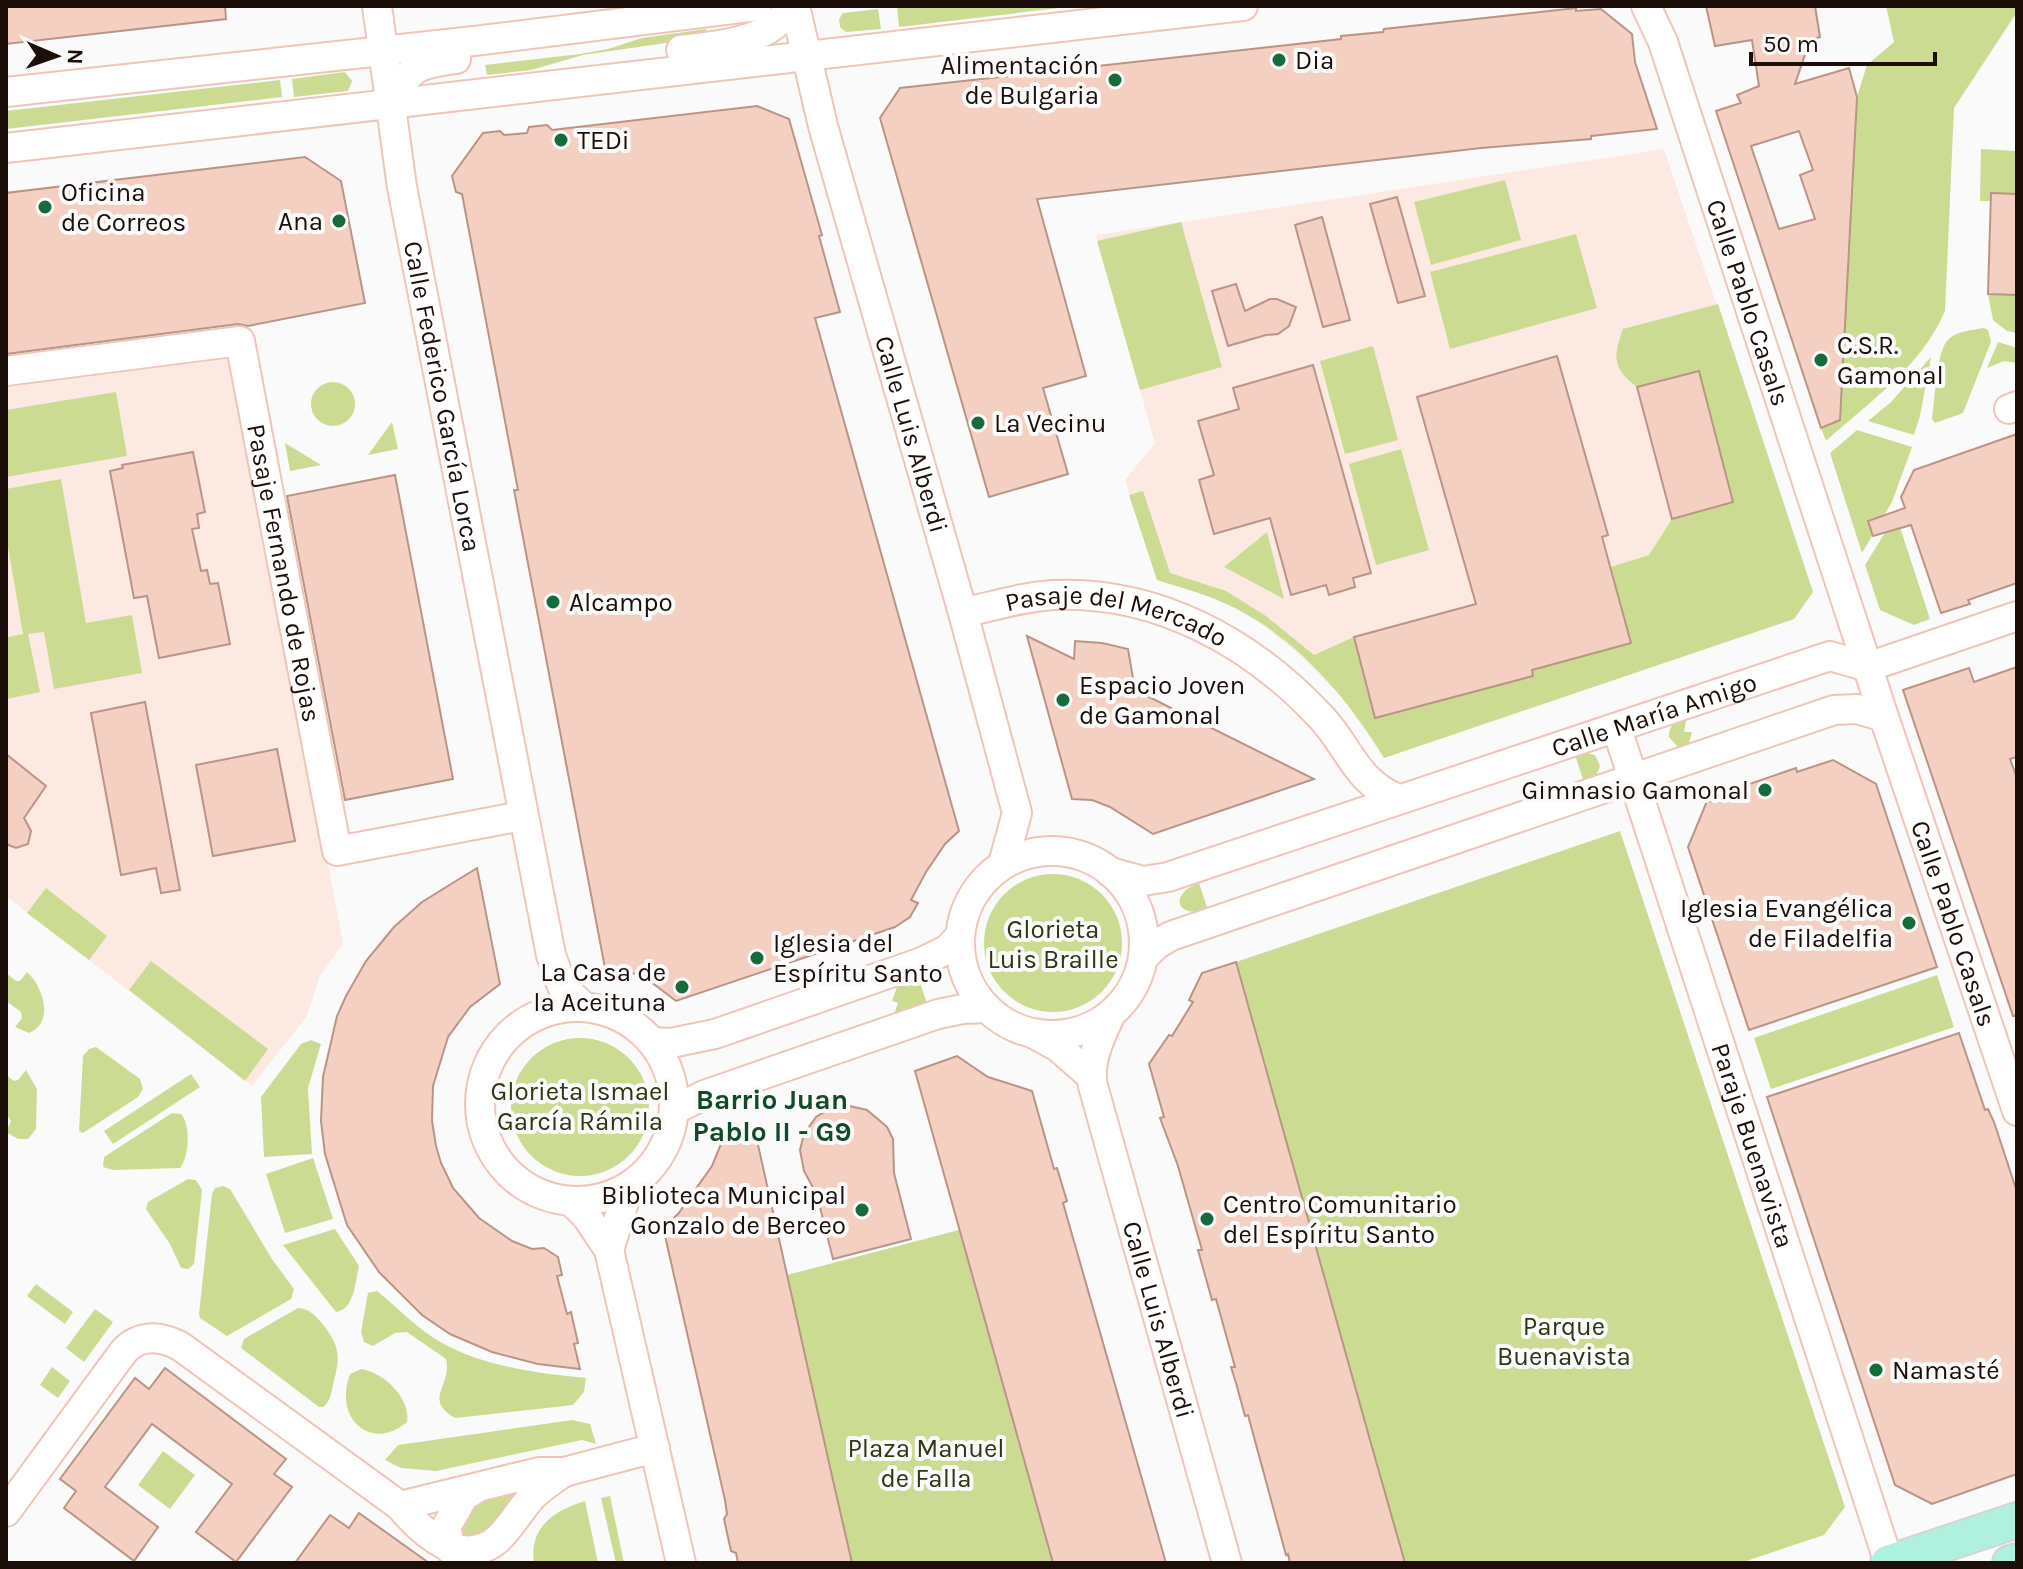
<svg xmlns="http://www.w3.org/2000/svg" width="2023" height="1569" viewBox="0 0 2023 1569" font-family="Karla,sans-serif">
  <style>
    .built { fill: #fce9e1 }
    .green { fill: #cbdc92 }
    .building { fill: #f4d0c3; stroke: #ba9487; stroke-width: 2; fill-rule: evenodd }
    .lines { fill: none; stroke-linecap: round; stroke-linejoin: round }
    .minor-casing { stroke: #eec6b8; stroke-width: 32 }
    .major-casing { stroke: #d6d4d3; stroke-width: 38 }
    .minor { stroke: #fff; stroke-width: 28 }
    .major { stroke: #adf1de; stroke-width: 34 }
    .poi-dot { fill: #166b3d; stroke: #f9faf9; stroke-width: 3 }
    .labels { text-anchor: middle; stroke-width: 8; stroke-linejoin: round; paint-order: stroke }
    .poi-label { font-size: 26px; fill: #1c0f0a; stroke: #f9faf9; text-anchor: start }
    .street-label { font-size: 26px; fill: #1c0f0a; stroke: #f9faf9 }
    .park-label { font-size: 26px; fill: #2e3612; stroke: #f9faf9 }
    .neighbourhood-label { font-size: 28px; font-weight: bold; fill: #114929; stroke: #f9faf9 }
  </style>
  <rect width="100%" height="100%" fill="#f9faf9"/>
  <g class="built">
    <polygon points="1664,149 1813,592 1794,619 1384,758 1346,702 1302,657 1266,627 1235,608 1204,594 1157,580 1125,480 1155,443 1096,235"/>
    <polygon points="230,354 343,943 319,978 307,1016 252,1086 6,896 6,844 16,848 28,844 31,831 24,818 6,754 6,385"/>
  </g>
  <g class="green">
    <polygon points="904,6 1076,6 899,27 897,7"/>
    <path d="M1886 6H2015L2017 12 1954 108 1945 311C1922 366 1869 402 1826 441L1821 428 1840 420 1857 97 1867 65 1894 42Z"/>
    <polygon points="878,9 881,29 846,32 840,27 839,19 843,13"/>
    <polygon points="706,29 707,37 583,55 531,70 487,75 485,65 580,54 608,49 642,38"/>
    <polygon points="345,72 352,81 348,91 294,97 292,79"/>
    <polygon points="280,80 282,97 6,129 6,111"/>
    <polygon points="1981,149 2017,151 2017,194 1991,201 1980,201"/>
    <polygon points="1505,180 1521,240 1431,265 1414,202"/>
    <polygon points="1181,222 1222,367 1140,390 1097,241"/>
    <polygon points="1576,234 1597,308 1450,349 1430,272"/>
    <polygon points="1988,294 2017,295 2017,333 2007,331 1993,320"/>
    <path d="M1718 304 1813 592 1794 619 1384 758C1348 698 1296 638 1233 607 1208 595 1183 588 1157 580L1129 495 1143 491 1170 573 1226 591 1266 616 1314 655 1354 637 1376 718 1533 676 1532 670 1631 643 1611 567 1649 555 1672 519 1733 502 1699 372 1637 387C1612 368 1613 357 1623 329Z"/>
    <path d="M1984 328 1988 330 1991 342 1963 413 1935 423 1932 419C1935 400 1936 354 1947 341 1955 331 1973 330 1984 328Z"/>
    <polygon points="1998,342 2017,348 2017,363 2004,361 1987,368"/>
    <polygon points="1373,346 1398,440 1345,454 1320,361"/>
    <polygon points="1931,357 1920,416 1914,435 1868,421 1891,402"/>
    <circle cx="333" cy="404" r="22"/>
    <polygon points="116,392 127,456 6,477 6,410"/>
    <polygon points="392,422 398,449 368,455"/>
    <polygon points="1857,430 1912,447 1892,502 1862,553 1830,453"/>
    <polygon points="285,443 321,465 290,471"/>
    <polygon points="1401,449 1429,550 1376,565 1349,464"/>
    <polygon points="61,479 86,623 132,615 142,673 54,689 44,632 28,634 40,692 6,699 6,626 8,637 23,634 6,535 6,489"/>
    <polygon points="1896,515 1930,619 1914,625 1880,610 1865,565"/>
    <polygon points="1267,532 1284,599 1224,567"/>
    <path d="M1687 717 1684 732H1692L1688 747H1678L1669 737C1669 724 1676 721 1687 717Z"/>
    <polygon points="1583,752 1595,755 1600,766 1596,776 1584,782 1575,755"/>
    <polygon points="1620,831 1845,1507 1824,1535 1740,1563 1405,1563 1236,962"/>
    <circle cx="1053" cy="943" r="69"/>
    <path d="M1199 883 1208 910C1174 919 1170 893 1199 883Z"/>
    <polygon points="46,888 107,936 89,960 27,913"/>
    <polygon points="151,961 268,1049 245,1081 129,990"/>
    <path d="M27 972C43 986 55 1023 29 1033L15 1027 22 1018 21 1012 6 1001V973L16 981H20Z"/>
    <polygon points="1937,975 1954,1027 1771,1089 1754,1038"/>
    <polygon points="918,977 927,1003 894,1014 898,1003 892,1001 898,984"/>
    <circle cx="580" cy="1107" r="69"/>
    <polygon points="311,1040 321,1044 308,1088 312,1154 264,1157 261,1097 301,1044"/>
    <polygon points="96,1047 140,1079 143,1089 138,1097 83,1133 79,1131 83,1056 89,1049"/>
    <polygon points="26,1070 37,1089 36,1129 28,1139 18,1139 6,1132 11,1121 6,1113 6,1075 14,1081 18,1080"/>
    <polygon points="191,1074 200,1087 113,1144 104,1131"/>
    <path d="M172 1113 181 1114C191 1125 189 1157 180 1168L113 1170 103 1167 104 1157Z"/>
    <polygon points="313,1158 333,1219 285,1233 266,1174"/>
    <polygon points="188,1179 196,1180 202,1190 194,1264 188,1269 181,1268 170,1244 146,1209 148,1202"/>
    <polygon points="223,1186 230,1189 272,1259 294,1289 291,1299 227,1336 200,1318 199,1314 212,1194 215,1188"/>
    <path d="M335 1229 359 1266C355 1282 355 1309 336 1312L283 1245Z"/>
    <polygon points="959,1230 1053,1563 852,1563 787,1275"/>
    <polygon points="36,1284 73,1312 65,1324 27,1296"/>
    <path d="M377 1291C393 1304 408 1319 425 1332 470 1365 532 1373 586 1378L584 1392 573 1405 455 1418C422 1399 453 1385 446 1359L407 1332 395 1333 373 1346 364 1342 361 1332 368 1293Z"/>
    <path d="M298 1308C308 1309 313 1313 320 1321 340 1345 341 1354 333 1385 331 1394 330 1402 323 1407H319L241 1348 244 1339Z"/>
    <polygon points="95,1309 113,1322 84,1362 66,1348"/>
    <polygon points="52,1367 70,1381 58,1398 40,1385"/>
    <path d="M361 1369C383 1372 411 1398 407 1422 372 1452 333 1420 350 1374Z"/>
    <polygon points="572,1420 590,1424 596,1444 582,1440 436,1471 401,1468 385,1460 398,1445"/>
    <polygon points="163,1451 195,1475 170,1509 138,1485"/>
    <polygon points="536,1479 491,1535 463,1542 457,1516 464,1506"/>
    <polygon points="610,1496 624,1563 616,1563 601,1498"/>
    <path d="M585 1501 598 1563H534C529 1526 554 1511 585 1501Z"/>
  </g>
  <g class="building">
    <polygon points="6,6 225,6 226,19 6,44"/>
    <path d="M1706 6H1815L1820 37 1810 40 1795 84 1849 68 1857 97 1840 420 1821 428 1716 111 1741 103 1737 95 1759 86 1752 40 1715 46ZM1799 131 1813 170 1800 175 1815 219 1779 229 1751 146Z"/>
    <polygon points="1576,8 1576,11 1601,9 1632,34 1635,62 1657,129 1591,136 1591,139 1481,148 1037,199 1086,376 1043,388 1068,474 989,497 880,118 900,88 1341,39 1341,36 1383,32 1384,29"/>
    <polygon points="757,106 789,119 822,235 819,236 840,312 815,318 959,831 945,844 926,872 911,900 918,903 910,917 895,927 676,1001 651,982 636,974 605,968 514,490 518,490 462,194 456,192 452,176 483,133 500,131 504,135 527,133 529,127 547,125 552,130"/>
    <polygon points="305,157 341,181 365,303 248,326 238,324 6,354 6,193"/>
    <polygon points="1991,193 2017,194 2017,295 1988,294"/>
    <polygon points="1397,197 1425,296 1398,303 1370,204"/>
    <polygon points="1322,217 1350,320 1323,327 1295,225"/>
    <polygon points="1236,284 1245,311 1270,299 1277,299 1296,307 1289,326 1278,334 1266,335 1228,346 1212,291"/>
    <polygon points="1557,356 1608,535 1602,537 1631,643 1532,670 1533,676 1375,718 1354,637 1476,604 1417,397"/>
    <polygon points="1313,365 1371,573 1353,578 1355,587 1329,595 1326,585 1291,595 1270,518 1214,534 1199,480 1214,475 1198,421 1239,409 1233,388"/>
    <polygon points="1699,371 1733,502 1672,519 1637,387"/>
    <polygon points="2017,434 2017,583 1968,600 1970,604 1941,613 1911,525 1873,536 1868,521 1905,508 1901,497 1914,470"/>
    <polygon points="193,452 205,512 197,514 199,528 192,529 201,571 207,570 210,584 218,583 230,644 159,658 147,596 134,598 110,471 123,468 122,465"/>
    <polygon points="395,475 453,779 345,800 287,496"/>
    <polygon points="1027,636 1074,659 1075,641 1102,643 1128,649 1135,690 1314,779 1153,834 1110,807 1092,800 1072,799"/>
    <polygon points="2017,667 2017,757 2010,759 2017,778 2017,1016 2013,1016 1903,690 1969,668 1974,682"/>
    <polygon points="145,702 180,890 161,893 156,868 121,875 91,713"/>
    <polygon points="277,749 295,841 213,856 196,765"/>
    <polygon points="6,754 46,786 24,818 31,831 28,844 16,848 6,844"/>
    <polygon points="1833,760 1876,784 1937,967 1749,1030 1688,847 1707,801 1726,802 1723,793 1796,768 1797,772"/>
    <polygon points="477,868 500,984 470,1007 448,1037 433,1086 432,1121 436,1146 441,1163 453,1188 479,1218 512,1241 532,1249 544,1248 558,1257 562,1275 557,1276 567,1314 571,1312 578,1343 574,1344 580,1369 538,1364 492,1352 450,1334 422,1315 379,1272 347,1225 325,1154 321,1121 323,1077 337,1016 346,996 366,961 394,927 422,902"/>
    <polygon points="1236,962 1372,1447 1405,1563 1290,1563 1288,1554 1286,1555 1248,1415 1245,1416 1236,1383 1231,1367 1235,1367 1216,1299 1212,1300 1198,1250 1202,1250 1178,1166 1160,1118 1164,1117 1149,1064 1169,1035 1172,1036 1193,1002 1189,1000 1202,973"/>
    <polygon points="1959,1033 1985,1110 1988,1109 1994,1122 2017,1192 2017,1474 1932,1504 1895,1485 1767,1097"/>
    <polygon points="957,1056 988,1077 1032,1091 1054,1169 1057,1168 1063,1188 1067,1201 1063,1203 1166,1563 1053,1563 915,1071"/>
    <polygon points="845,1105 867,1110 887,1127 893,1139 894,1173 911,1239 833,1259 817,1195 804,1171 800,1150 804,1134 816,1117 826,1111"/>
    <polygon points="754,1127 832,1476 852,1563 738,1563 736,1553 731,1551 724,1519 727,1514 725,1500 663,1227 678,1214 712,1166 723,1139"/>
    <polygon points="165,1368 286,1459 274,1474 292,1487 236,1562 196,1532 232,1484 152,1424 105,1487 158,1527 134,1561 64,1508 76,1491 60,1479 135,1378 149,1389"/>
    <polygon points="359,1513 429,1563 295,1563 330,1515 349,1528"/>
  </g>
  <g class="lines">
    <defs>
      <g id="minor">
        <path id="s1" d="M377 6 402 187 551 955 562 986 584 1007"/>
        <path id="s2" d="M795 6 823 126 963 613 1016 809 1017 813 1003 864"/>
        <path id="s3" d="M1646 6 1663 42 1673 73 1884 717 2017 1111"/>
        <path d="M681 50C719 45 770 43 791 6"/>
        <polyline points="6,92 474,41 757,6"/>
        <path d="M390 104C411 68 413 64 456 59"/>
        <polyline points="6,148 1243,6"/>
        <path id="s4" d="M6 371 240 341 337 851 522 816"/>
        <polyline points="2009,409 2017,406"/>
        <path id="s5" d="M963 613C993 606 1022 597 1053 595 1157 590 1252 643 1321 717 1350 748 1355 781 1398 799"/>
        <path id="s6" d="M1617 729 1889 1563"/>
        <circle cx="1052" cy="943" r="92"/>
        <path id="s7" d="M1110 872 1143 881 1168 877 1830 656 1868 667 2017 616"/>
        <polyline points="1143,958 1157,944 1171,936 1834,710 1857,709 1884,717"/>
        <circle cx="577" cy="1104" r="97"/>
        <path id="s8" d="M1110 1016C1100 1037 1088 1063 1093 1086L1227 1563"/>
        <polyline points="1034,1034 1058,1047 1091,1076"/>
        <polyline points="652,1042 671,1043 715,1034 922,962 948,949 960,936"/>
        <polyline points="674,1110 704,1095 938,1014 963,1009 986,1008"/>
        <polyline points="571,1201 587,1217 609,1250 681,1563"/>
        <polyline points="609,1250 629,1186"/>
        <polyline points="400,1506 539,1472 564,1472 655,1448"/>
        <path d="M6 1512 124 1351C140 1334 160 1336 180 1346L400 1506C424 1535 463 1569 498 1539 510 1527 519 1512 530 1499 539 1488 553 1480 564 1472"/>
        <polyline points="451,1550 446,1527 464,1496 477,1488"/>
      </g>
      <g id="major">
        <polyline points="1888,1563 2017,1520"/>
        <polyline points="2010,1563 2017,1561"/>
      </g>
    </defs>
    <use href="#minor" class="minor-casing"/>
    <use href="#major" class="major-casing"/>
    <use href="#minor" class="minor"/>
    <use href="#major" class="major"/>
  </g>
  <g class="poi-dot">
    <circle cx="1279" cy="60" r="8"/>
    <circle cx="1115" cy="80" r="8"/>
    <circle cx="561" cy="140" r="8"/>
    <circle cx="45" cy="207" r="8"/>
    <circle cx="339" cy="221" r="8"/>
    <circle cx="1821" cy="360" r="8"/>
    <circle cx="978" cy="423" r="8"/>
    <circle cx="553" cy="602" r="8"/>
    <circle cx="1063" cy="700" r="8"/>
    <circle cx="1765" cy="790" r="8"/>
    <circle cx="1909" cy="923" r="8"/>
    <circle cx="757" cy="958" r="8"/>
    <circle cx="682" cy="987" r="8"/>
    <circle cx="862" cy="1210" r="8"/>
    <circle cx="1207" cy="1219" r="8"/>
    <circle cx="1876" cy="1370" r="8"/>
  </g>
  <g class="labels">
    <g class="poi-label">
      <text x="1295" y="69">Dia</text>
      <text x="1099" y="74" text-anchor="end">Alimentación<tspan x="1099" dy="30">de Bulgaria</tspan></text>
      <text x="577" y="149">TEDi</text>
      <text x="61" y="201">Oficina<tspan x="61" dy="30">de Correos</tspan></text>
      <text x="323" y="230" text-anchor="end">Ana</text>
      <text x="1837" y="354">C.S.R.<tspan x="1837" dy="30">Gamonal</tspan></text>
      <text x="994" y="432">La Vecinu</text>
      <text x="569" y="611">Alcampo</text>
      <text x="1079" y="694">Espacio Joven<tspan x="1079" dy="30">de Gamonal</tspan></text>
      <text x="1749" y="799" text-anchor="end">Gimnasio Gamonal</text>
      <text x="1893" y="917" text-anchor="end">Iglesia Evangélica<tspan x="1893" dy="30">de Filadelfia</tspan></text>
      <text x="773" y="952">Iglesia del<tspan x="773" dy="30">Espíritu Santo</tspan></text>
      <text x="666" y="981" text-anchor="end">La Casa de<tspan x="666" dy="30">la Aceituna</tspan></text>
      <text x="846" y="1204" text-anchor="end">Biblioteca Municipal<tspan x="846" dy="30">Gonzalo de Berceo</tspan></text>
      <text x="1223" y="1213">Centro Comunitario<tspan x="1223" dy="30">del Espíritu Santo</tspan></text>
      <text x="1892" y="1379">Namasté</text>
    </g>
    <g class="street-label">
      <text dy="9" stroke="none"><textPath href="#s3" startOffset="314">Calle Pablo Casals</textPath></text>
      <text dy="9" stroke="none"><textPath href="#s1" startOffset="396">Calle Federico García Lorca</textPath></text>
      <text dy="9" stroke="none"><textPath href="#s2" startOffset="444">Calle Luis Alberdi</textPath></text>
      <text dy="9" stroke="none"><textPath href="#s4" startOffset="472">Pasaje Fernando de Rojas</textPath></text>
      <text dy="9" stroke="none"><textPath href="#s5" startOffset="158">Pasaje del Mercado</textPath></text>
      <text dy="9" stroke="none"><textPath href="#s7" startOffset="572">Calle María Amigo</textPath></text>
      <text dy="9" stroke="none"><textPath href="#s3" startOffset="968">Calle Pablo Casals</textPath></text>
      <text dy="9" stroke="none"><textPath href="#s6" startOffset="438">Paraje Buenavista</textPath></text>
      <text dy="9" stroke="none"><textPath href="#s8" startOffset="316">Calle Luis Alberdi</textPath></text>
    </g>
    <g class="park-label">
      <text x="1053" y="938">Glorieta<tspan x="1053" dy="30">Luis Braille</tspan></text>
      <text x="580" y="1100">Glorieta Ismael<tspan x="580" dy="30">García Rámila</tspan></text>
      <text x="1564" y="1335">Parque<tspan x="1564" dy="30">Buenavista</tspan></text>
      <text x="926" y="1457">Plaza Manuel<tspan x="926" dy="30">de Falla</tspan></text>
    </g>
    <g class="neighbourhood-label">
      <text x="772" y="1109">Barrio Juan<tspan x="772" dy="32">Pablo II - G9</tspan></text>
    </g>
  </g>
  <rect width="2023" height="1569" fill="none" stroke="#1c0f0a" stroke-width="16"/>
  <g transform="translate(56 56) rotate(92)" stroke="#f9faf9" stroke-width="6" paint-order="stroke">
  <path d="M0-6L14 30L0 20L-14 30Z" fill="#1c0f0a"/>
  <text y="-12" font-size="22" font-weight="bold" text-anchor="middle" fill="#1c0f0a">N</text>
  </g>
  <path d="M1751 52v12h184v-12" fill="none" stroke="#1c0f0a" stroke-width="4"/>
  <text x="1763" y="52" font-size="24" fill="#1c0f0a" stroke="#f9faf9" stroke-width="6" paint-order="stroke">50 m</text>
</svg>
